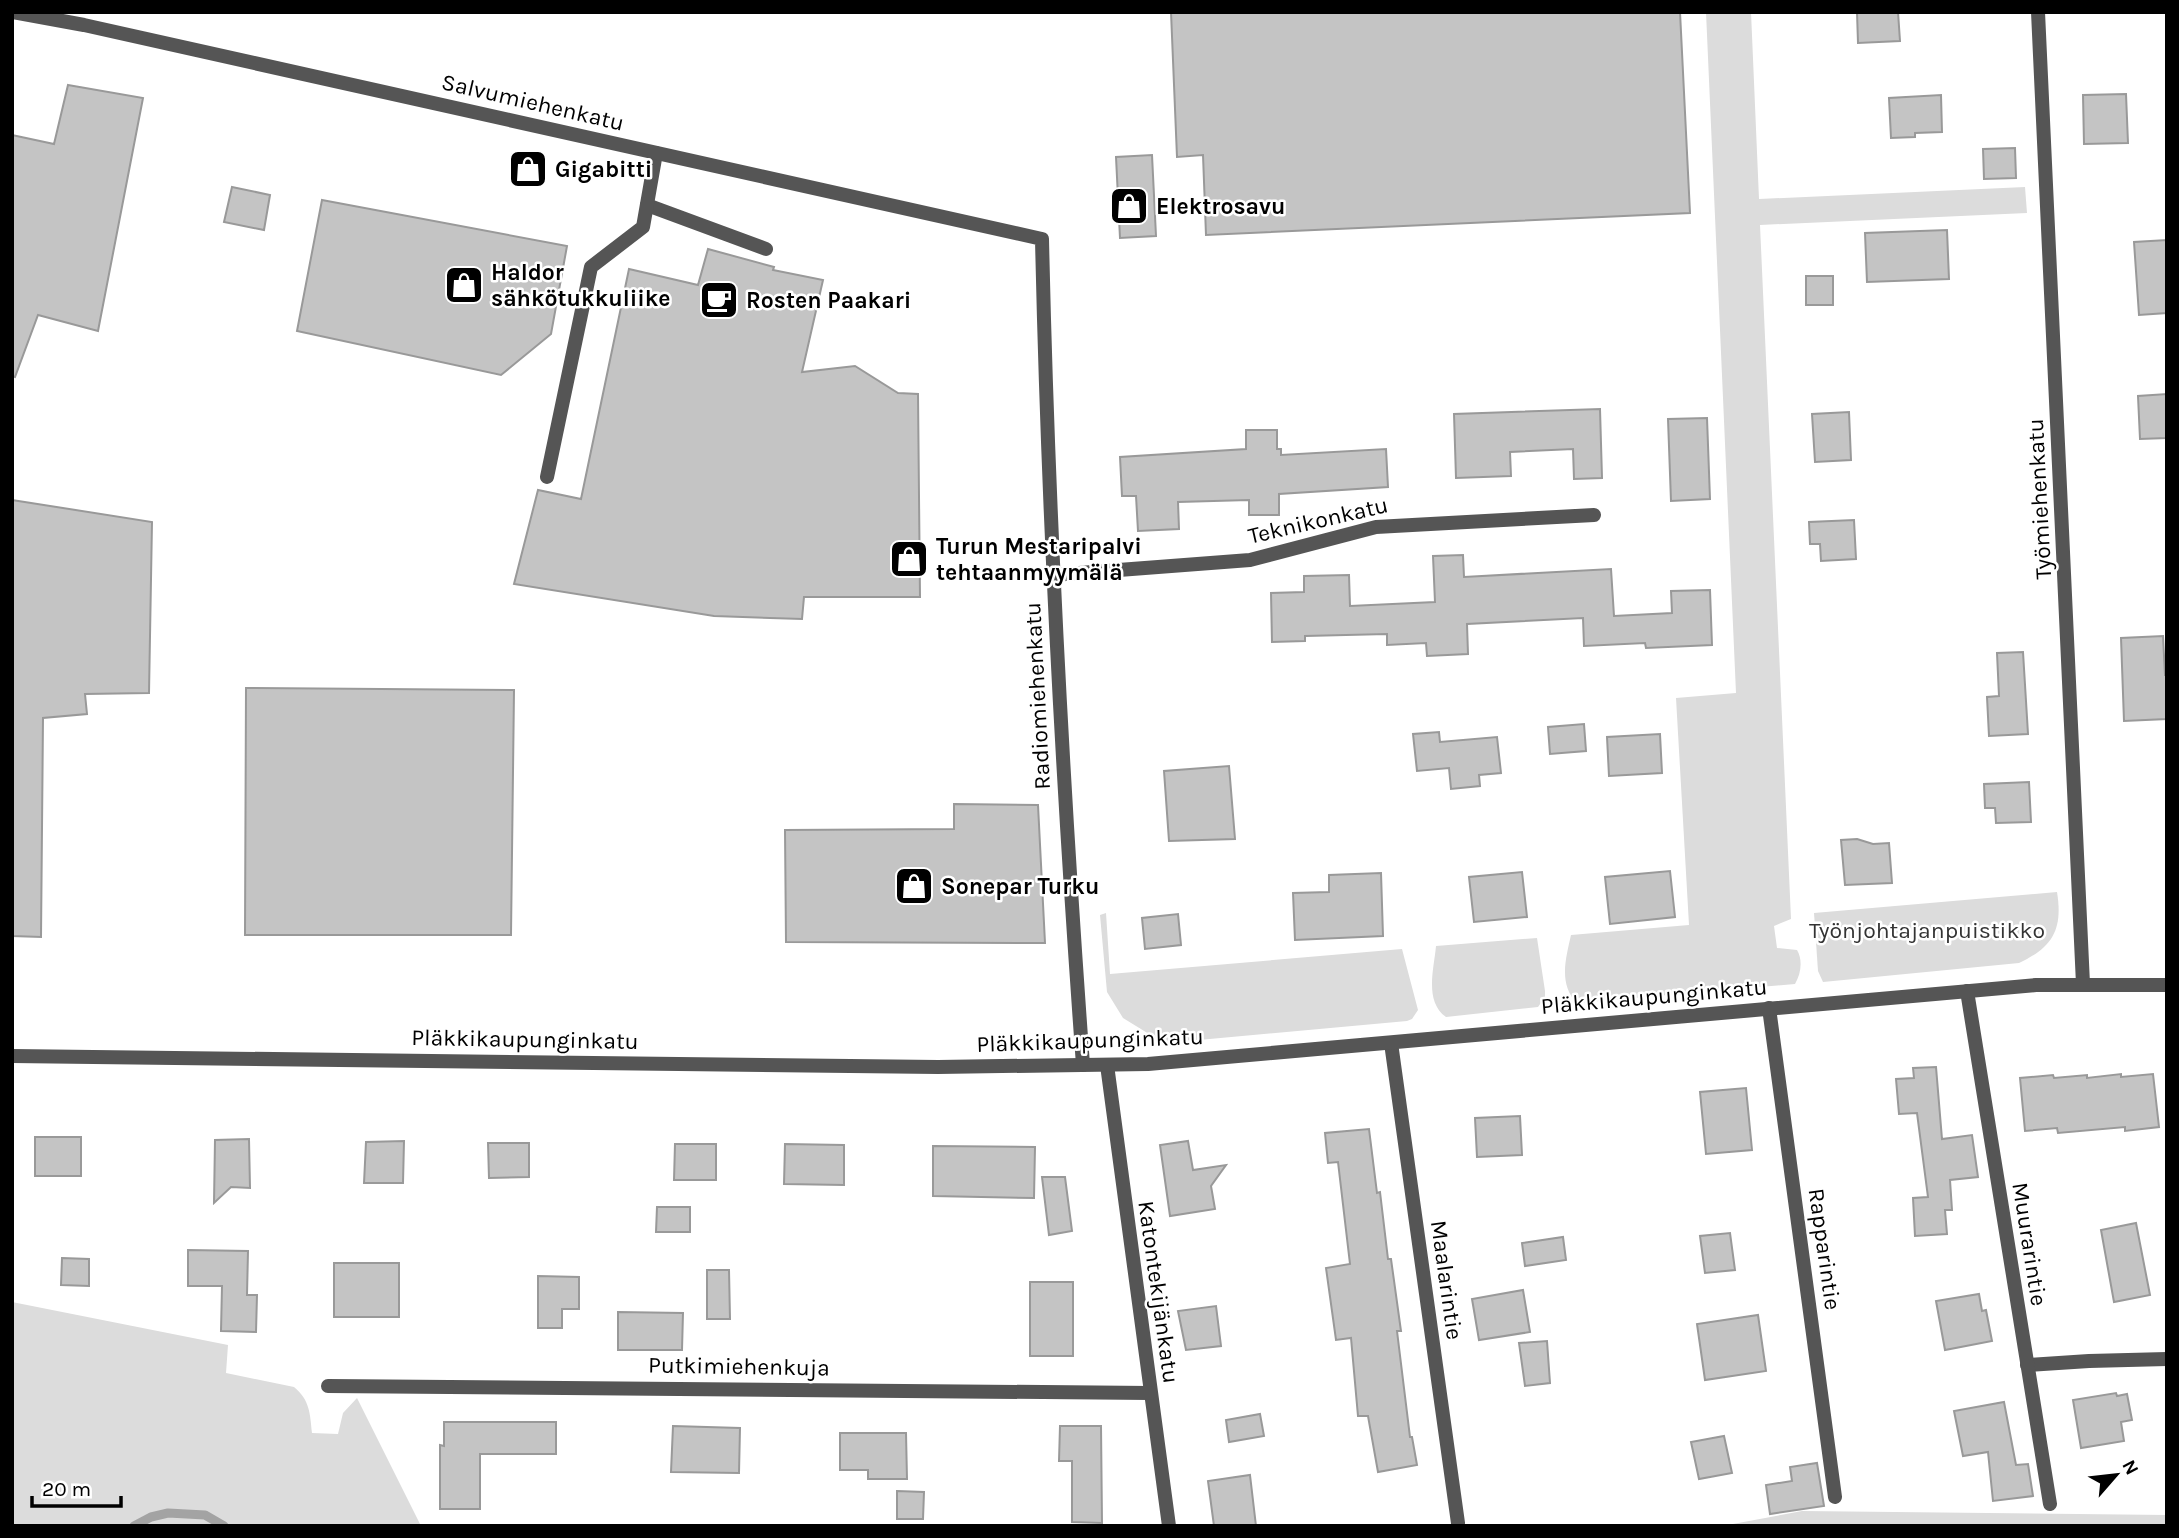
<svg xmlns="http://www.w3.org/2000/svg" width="2179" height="1538" viewBox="0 0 2179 1538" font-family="Karla,sans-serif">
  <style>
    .green { fill: #dcdcdc }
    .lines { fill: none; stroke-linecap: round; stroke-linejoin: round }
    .stream { stroke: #a3a3a3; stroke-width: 9 }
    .building { fill: #c4c4c4; stroke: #999; stroke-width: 2 }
    .service { stroke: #555; stroke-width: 14 }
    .minor { stroke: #555; stroke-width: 14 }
    .tertiary { stroke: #555; stroke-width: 14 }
    .labels { text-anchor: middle; stroke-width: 5; stroke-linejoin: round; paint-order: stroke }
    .street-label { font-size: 23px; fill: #000; stroke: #fff }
    .poi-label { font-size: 23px; font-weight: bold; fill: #000; stroke: #fff; text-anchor: start }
    .park-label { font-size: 23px; fill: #333; stroke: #fff }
  </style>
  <rect width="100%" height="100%" fill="#fff"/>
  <g class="green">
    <path d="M1706 12H1751L1759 199 2025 187 2027 213 1760 225 1791 919 1774 926 1777 948 1797 950C1803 960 1801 974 1795 984L1577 1003C1558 984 1566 958 1571 935L1689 925 1676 698 1736 693Z"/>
    <path d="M2057 892C2063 929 2053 947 2019 963L1823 982 1818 971 1814 913Z"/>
    <polygon points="1106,913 1110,974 1402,949 1418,1010 1412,1019 1407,1021 1177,1042 1151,1041 1149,1034 1123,1018 1107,992 1100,915"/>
    <path d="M1537 938 1545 991V997L1538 1007 1446 1017C1424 1001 1434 969 1436 946Z"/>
    <path d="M12 1302 228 1345 226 1373 294 1387C310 1400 310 1414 312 1433L338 1434 343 1413 357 1398 421 1526H12Z"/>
    <polygon points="1802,1511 2167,1515 2167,1526 1722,1526"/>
  </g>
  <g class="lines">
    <polyline class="stream" points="134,1526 151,1517 168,1513 205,1515 224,1526"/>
  </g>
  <g class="building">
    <polygon points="1171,12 1680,12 1690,213 1206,235 1203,155 1177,157"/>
    <polygon points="1857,12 1898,12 1900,41 1858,43"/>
    <polygon points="68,85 143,98 98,331 38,315 15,377 12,376 12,135 54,144"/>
    <polygon points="2126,94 2128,143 2084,144 2083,95"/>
    <polygon points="1941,95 1942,132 1915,133 1915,137 1891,138 1889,98"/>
    <polygon points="2015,148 2016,178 1984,179 1983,149"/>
    <polygon points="1152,155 1156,236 1120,238 1116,157"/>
    <polygon points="232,187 270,195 264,230 224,222"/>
    <polygon points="322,200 567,246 551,334 501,375 297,331"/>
    <polygon points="1947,230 1949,279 1867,282 1865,233"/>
    <polygon points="2167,240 2167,313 2139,315 2134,242"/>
    <polygon points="708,249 774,267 773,270 823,280 802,372 855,366 898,393 918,394 920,597 804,597 802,619 714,616 514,584 538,490 581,499 629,269 698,285"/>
    <rect x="1806" y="276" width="27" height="29"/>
    <polygon points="2167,394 2167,438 2140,439 2138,396"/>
    <polygon points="1600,409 1602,478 1574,479 1573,449 1510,452 1511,476 1456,478 1454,414"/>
    <polygon points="1849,412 1851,460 1815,462 1812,414"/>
    <polygon points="1707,418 1710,499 1671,501 1668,419"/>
    <polygon points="1246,430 1277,430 1277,449 1281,449 1281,455 1386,449 1388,487 1279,494 1279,515 1249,515 1249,500 1178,502 1179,529 1138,531 1136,496 1122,496 1120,457 1246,449"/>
    <polygon points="12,500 152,522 149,693 85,694 87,714 43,718 41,937 12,936"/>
    <polygon points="1854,520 1856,559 1821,561 1820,544 1810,544 1809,522"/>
    <polygon points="1463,555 1464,577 1611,569 1614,616 1672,613 1671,591 1710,590 1712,645 1646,648 1645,643 1584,646 1583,618 1467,624 1468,654 1427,656 1426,643 1387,645 1387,634 1305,636 1305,641 1272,642 1271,593 1304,592 1304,576 1349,575 1350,606 1435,602 1433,556"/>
    <polygon points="2163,636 2165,675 2167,675 2167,719 2124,721 2121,638"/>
    <polygon points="2023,652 2028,734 1989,736 1987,697 1999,696 1997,653"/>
    <polygon points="246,688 514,690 511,935 245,935"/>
    <polygon points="1584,724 1586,751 1550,754 1548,727"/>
    <polygon points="1439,732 1440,742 1497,737 1501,773 1479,775 1480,786 1451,789 1449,768 1417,771 1413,734"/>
    <polygon points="1660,734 1662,773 1609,776 1607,737"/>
    <polygon points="1229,766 1235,839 1169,841 1164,771"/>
    <polygon points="2029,782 2031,822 1996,823 1995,808 1985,808 1984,784"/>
    <polygon points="954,804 1038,805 1045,943 786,942 785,830 954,829"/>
    <polygon points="1857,839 1873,844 1889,843 1892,883 1845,885 1841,840"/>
    <polygon points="1670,871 1675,917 1610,924 1605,877"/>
    <polygon points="1522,872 1527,917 1474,922 1469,877"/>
    <polygon points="1381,873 1383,936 1295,940 1293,893 1329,892 1329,875"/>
    <polygon points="1178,914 1181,945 1145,949 1142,918"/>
    <polygon points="1936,1067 1942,1139 1972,1135 1978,1177 1950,1180 1952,1210 1945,1210 1947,1234 1915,1236 1913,1198 1928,1197 1917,1113 1899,1114 1896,1079 1914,1078 1913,1068"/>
    <polygon points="2121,1074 2121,1077 2153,1074 2159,1127 2125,1131 2125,1127 2058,1133 2057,1128 2025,1131 2020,1078 2053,1075 2054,1078 2087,1075 2087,1078"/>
    <polygon points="1746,1088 1752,1150 1706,1154 1700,1092"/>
    <polygon points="1520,1116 1522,1155 1477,1157 1475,1118"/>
    <polygon points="1369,1129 1377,1193 1380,1192 1388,1259 1391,1259 1401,1331 1397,1331 1410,1437 1412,1437 1417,1465 1378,1472 1368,1416 1358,1416 1351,1338 1336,1340 1326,1268 1350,1264 1338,1162 1328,1163 1325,1133"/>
    <rect x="35" y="1137" width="46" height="39"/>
    <polygon points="249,1139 250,1188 231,1187 214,1203 215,1140"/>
    <polygon points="404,1141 403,1183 364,1183 366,1142"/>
    <polygon points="1188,1141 1193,1170 1226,1165 1211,1186 1215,1209 1170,1216 1160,1145"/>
    <polygon points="488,1143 529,1143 529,1177 489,1178"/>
    <polygon points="675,1144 716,1144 716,1180 674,1180"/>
    <polygon points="785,1144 844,1145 844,1185 784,1184"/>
    <polygon points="933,1146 1035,1147 1034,1198 933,1196"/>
    <polygon points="1042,1177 1065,1177 1072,1231 1049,1235"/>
    <polygon points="657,1207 690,1207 690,1232 656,1232"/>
    <polygon points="2136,1223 2150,1295 2114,1302 2101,1230"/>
    <polygon points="1730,1233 1735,1270 1705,1273 1700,1236"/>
    <polygon points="1563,1237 1566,1260 1525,1266 1522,1243"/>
    <polygon points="188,1250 248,1251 247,1295 257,1295 256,1332 221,1331 222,1286 188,1286"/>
    <polygon points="62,1258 89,1259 89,1286 61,1285"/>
    <rect x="334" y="1263" width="65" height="54"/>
    <polygon points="707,1270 729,1270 730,1319 707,1319"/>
    <polygon points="538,1276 579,1277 579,1309 562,1309 562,1328 538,1328"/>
    <rect x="1030" y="1282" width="43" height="74"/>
    <polygon points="1523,1290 1530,1332 1479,1340 1472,1299"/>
    <polygon points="1979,1294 1982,1311 1986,1310 1992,1341 1945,1350 1936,1301"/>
    <polygon points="1216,1306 1221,1346 1186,1350 1178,1311"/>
    <polygon points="618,1312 683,1313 682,1350 618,1350"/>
    <polygon points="1758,1315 1766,1371 1705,1380 1697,1324"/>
    <polygon points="1547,1341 1550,1383 1525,1386 1519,1343"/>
    <polygon points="2116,1393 2117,1396 2127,1394 2132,1420 2121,1422 2124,1441 2081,1448 2073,1400"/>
    <polygon points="2004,1402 2016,1465 2028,1464 2033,1496 1993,1501 1988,1452 1963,1456 1954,1411"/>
    <polygon points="1260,1414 1264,1436 1229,1442 1226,1420"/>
    <polygon points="444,1422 556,1422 556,1454 480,1454 480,1509 440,1509 440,1445 444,1446"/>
    <polygon points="673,1426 740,1428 739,1473 671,1472"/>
    <polygon points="1060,1426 1101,1426 1102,1523 1072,1522 1072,1461 1059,1461"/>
    <polygon points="840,1433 906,1433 907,1479 868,1479 868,1470 840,1470"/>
    <polygon points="1724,1436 1732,1473 1699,1479 1691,1442"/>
    <polygon points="1817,1463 1824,1506 1770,1514 1766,1485 1792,1481 1790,1467"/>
    <polygon points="1250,1475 1256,1526 1214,1526 1208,1481"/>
    <polygon points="897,1491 924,1492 923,1519 897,1519"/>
  </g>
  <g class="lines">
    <g class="service">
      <polyline points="647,205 766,249"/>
      <polyline points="547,477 591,267 643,227 656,153"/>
      <polyline points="2027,1365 2089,1361 2167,1359"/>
    </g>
    <g class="minor">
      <path d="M13 12 84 25 1042 239C1048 515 1063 790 1083 1065"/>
      <polyline points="2038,12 2083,984"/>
      <polyline points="1053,575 1250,560 1376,527 1594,515"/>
      <polyline points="1967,991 2050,1504"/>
      <polyline points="1769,1008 1835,1497"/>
      <polyline points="1391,1043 1458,1523"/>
      <polyline points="1107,1065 1169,1526"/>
      <polyline points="328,1386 1150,1393"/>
    </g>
    <polyline class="tertiary" points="12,1056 938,1067 1148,1064 2036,985 2167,985"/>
  </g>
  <defs>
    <symbol id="shop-square" viewBox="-11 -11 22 22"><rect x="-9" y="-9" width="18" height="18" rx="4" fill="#000" stroke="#fff"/><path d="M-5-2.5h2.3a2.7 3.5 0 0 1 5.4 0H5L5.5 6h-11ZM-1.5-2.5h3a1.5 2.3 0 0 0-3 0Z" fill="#fff"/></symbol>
    <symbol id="cafe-square" viewBox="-11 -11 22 22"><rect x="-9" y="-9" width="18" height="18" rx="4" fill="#000" stroke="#fff"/><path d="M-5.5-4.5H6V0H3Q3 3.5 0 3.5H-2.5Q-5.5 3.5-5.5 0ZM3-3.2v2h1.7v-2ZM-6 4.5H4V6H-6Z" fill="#fff"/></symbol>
  </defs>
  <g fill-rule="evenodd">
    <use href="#shop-square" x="506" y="147" width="44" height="44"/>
    <use href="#shop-square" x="1107" y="184" width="44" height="44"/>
    <use href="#shop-square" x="442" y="263" width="44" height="44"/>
    <use href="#cafe-square" x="697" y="278" width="44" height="44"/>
    <use href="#shop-square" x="887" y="537" width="44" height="44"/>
    <use href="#shop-square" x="892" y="864" width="44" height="44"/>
  </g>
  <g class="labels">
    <g class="street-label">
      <text transform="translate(533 102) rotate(13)" y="8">Salvumiehenkatu</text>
      <text transform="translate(2039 499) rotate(-93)" y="8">Työmiehenkatu</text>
      <text transform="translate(1318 520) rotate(-13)" y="8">Teknikonkatu</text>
      <text transform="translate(1037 696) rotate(-93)" y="8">Radiomiehenkatu</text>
      <text transform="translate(1654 996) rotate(-5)" y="8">Pläkkikaupunginkatu</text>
      <text transform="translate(525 1039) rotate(1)" y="8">Pläkkikaupunginkatu</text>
      <text transform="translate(1090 1040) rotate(-2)" y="8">Pläkkikaupunginkatu</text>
      <text transform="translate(2030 1244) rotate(81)" y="8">Muurarintie</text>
      <text transform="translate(1825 1249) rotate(82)" y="8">Rapparintie</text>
      <text transform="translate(1447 1280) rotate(82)" y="8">Maalarintie</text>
      <text transform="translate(1159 1292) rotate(82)" y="8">Katontekijänkatu</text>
      <text transform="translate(739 1366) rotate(1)" y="8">Putkimiehenkuja</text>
    </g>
    <g class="poi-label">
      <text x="555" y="177">Gigabitti</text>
      <text x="1156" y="214">Elektrosavu</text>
      <text x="491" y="280">Haldor<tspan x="491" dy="26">sähkötukkuliike</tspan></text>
      <text x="746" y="308">Rosten Paakari</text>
      <text x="936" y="554">Turun Mestaripalvi<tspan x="936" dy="26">tehtaanmyymälä</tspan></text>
      <text x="941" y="894">Sonepar Turku</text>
    </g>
    <g class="park-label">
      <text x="1927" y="938">Työnjohtajanpuistikko</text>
    </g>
  </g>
  <rect width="2179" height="1538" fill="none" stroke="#000000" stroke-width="28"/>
  <g transform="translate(2116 1475) rotate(62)" stroke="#ffffff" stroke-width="5" paint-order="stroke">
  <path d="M0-5L12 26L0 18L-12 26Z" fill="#000000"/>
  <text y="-10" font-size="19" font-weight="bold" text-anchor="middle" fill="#000000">N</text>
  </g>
  <path d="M32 1496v10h89v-10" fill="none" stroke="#000000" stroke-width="3.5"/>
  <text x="42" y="1496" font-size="21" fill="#000000" stroke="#ffffff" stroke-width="5" paint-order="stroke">20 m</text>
</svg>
